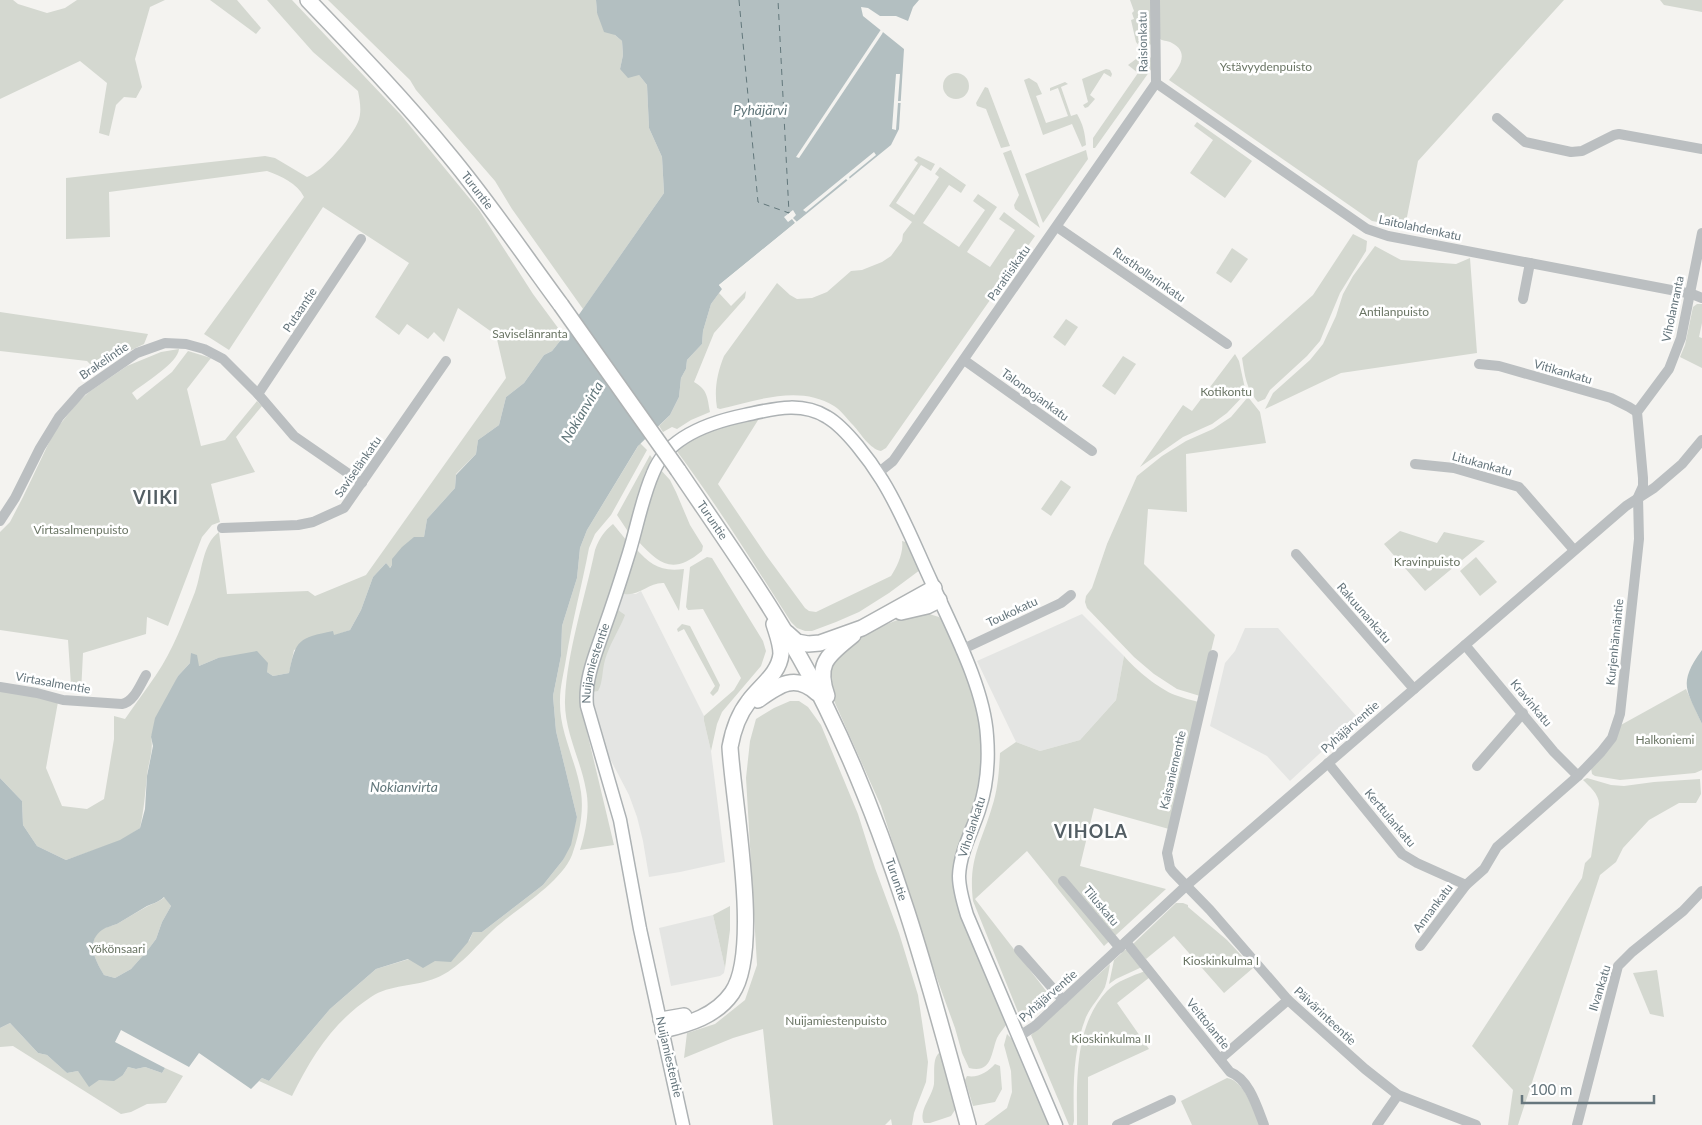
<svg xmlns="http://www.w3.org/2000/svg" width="1702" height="1125" viewBox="0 0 1702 1125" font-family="Lato,sans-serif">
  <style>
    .built { fill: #e4e5e3 }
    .green { fill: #d4d8d0 }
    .water { fill: #b3bfc1; fill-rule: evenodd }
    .pier { fill: #f4f3f0 }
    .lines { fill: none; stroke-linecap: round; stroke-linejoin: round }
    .ferry { stroke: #62777b; stroke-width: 1; stroke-dasharray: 6 5; stroke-linecap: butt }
    .major-casing { stroke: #adb2b4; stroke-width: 15 }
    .highway-casing { stroke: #afb3b4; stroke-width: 18 }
    .minor { stroke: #bbbfc1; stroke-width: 10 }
    .major { stroke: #fff; stroke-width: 12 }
    .highway { stroke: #fff; stroke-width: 15 }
    .highway-bridge-casing { stroke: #afb3b4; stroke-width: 18; stroke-linecap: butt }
    .highway-bridge { stroke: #fff; stroke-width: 15 }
    .labels { text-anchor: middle; stroke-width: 5; stroke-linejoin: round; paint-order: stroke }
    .street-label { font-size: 12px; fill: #66767d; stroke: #fff }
    .park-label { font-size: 12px; fill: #6a7564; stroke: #fff }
    .water-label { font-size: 14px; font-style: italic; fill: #62777b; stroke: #fff }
    .district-label { font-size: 18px; font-weight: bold; letter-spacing: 1px; fill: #535e64; stroke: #fff }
  </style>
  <rect width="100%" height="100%" fill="#f4f3f0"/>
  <g class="built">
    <polygon points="641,591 704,716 704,721 711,751 725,862 680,872 649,877 643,841 637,817 629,795 605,749 594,715 592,692 621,593 636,594"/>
    <polygon points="1082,614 1124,656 1116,700 1080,740 1040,751 1016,742 977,661"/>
    <polygon points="1245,628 1278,628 1358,718 1290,781 1267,756 1210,726 1225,663 1235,651"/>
    <polygon points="713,915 725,968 724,973 720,976 671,986 659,928"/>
  </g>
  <g class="green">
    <polygon points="0,0 13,0 18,4 47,13 65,8 77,0 165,0 150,7 135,59 142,87 136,98 124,97 116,105 109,136 99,133 107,83 80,61 0,99"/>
    <polygon points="210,0 237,0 261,28 256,34"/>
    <path d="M267 0H292L401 115 479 210 533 294 564 336 552 351 544 355 524 383 506 397 499 425 478 440 476 454 456 474 455 488 427 519 424 537 389 568 386 563 373 577 361 610 350 630 294 650 289 673 273 676 267 672 218 658 199 666 190 663 178 676 151 737C154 751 148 763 147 776 145 794 144 810 140 828L120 841 66 860 37 846 23 825 22 801 0 778V690L58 702 46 768 62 806 87 809 104 799 114 739V716L125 719C135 704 146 690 156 675 173 650 184 620 195 592 202 573 202 544 219 532L227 594 308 591 315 596 366 575 506 378 496 335 458 308 444 342 434 332 428 339 407 324 399 335 375 317 409 263 323 207 229 350 204 334 304 197C297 183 281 176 267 171L109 192 110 237 66 239V178L265 156 275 158 307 177C322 172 352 137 358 122 362 113 360 101 358 91L313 52Z"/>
    <polygon points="328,0 596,0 597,13 615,35 622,41 623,55 620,69 639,75 647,85 649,128 662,157 664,193 583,309 512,209 495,181 416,90 410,80"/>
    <polygon points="1130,0 1151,0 1152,43 1150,45 1140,47 1136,42 1131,20 1134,19 1132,13 1134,11"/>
    <path d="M1157 0H1564L1418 161 1405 227 1372 221 1169 80C1178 69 1191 53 1172 43 1167 40 1162 42 1158 37Z"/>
    <polygon points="1660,0 1702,0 1702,12 1664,5"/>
    <polygon points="1140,56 1149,56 1152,59 1152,68 1095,148 1093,148 1093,138 1138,73 1128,65"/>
    <polygon points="1106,69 1110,70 1112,74 1111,77 1104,73 1090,95 1095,99 1088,107 1085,108 1083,105 1088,102 1082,79"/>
    <circle cx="956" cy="86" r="13"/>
    <path d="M1029 78 1037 83 1042 94 1036 96 1046 123 1068 116 1058 88 1050 91V88L1065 82 1068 84 1061 87 1071 116 1077 114C1083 124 1085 133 1086 145L1082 147 1072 124 1043 135 1024 80Z"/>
    <polygon points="985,87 988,88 1010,146 1001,148 986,109 977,106 976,103"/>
    <polygon points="1197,122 1252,161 1225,198 1190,173 1213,140 1194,126"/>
    <polygon points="1011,150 1040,228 1015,209 1014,205 1019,195 1003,153"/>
    <polygon points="1086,150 1088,159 1043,223 1025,174"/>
    <path d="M918 156 935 164 931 171 921 165 896 203 914 215 939 177 935 174 940 167 966 185 961 193 949 185 923 223 959 247 985 210 973 201 978 194 997 207 967 252 990 267 1015 230 999 219 1004 212 1035 236 886 448 881 451C870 449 861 434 853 425 847 419 842 411 834 406 799 384 756 401 720 409L717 408C714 390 717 373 724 356L777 283 790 295 797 299 812 298 827 292 851 271 862 270 882 262 891 256 902 241 903 234 912 222 889 206 918 163 914 160Z"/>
    <path d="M1353 234 1367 241 1366 251 1340 293 1320 341 1307 356 1270 390 1265 399 1258 402C1246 388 1245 376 1242 358L1313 295Z"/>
    <polygon points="1375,246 1401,260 1456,264 1470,258 1477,353 1341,373 1265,409 1273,393 1310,360 1323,344 1336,316 1343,294 1353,276"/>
    <polygon points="1232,248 1248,259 1231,283 1216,273"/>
    <path d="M746 291 745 298 714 333 694 382C708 390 707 397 710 412L691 420 677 429 672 427 663 432 659 426 670 415 679 397 681 378 686 369 687 360 702 344 703 331 711 304 719 293 731 306Z"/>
    <polygon points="1697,304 1702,304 1702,323 1699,337 1702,338 1702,368 1680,357 1685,345 1693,307"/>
    <polygon points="0,312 148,334 144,344 94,368 87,361 0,351"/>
    <polygon points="1066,319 1078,327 1065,346 1053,337"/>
    <path d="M179 349C178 363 144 383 132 393L137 400 172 372 188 351 211 358 187 389 201 446 225 440 257 401 262 406 236 437 255 472 211 484 220 522 212 525 202 537 168 626 147 617 146 634 83 653 81 693 69 692 71 685 68 640 0 630V532L10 522 23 497 54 432 77 403 89 392 127 366 161 352Z"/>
    <polygon points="1235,354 1239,361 1246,393 1227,413 1212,424 1183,437 1140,467 1183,405 1192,411"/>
    <polygon points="1123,356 1136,364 1115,395 1102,386"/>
    <polygon points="1248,397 1260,412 1266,443 1186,454 1187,512 1148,509 1144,564 1215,635 1200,696 1177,689 1154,674 1134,657 1087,608 1085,602 1086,596 1092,588 1107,544 1137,476 1162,456 1186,441 1213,429 1231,417"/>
    <path d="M760 417 718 484 766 555 805 608 809 611 816 612 891 576C897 567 904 552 902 541L909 543 920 570 889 593 859 612 836 622 812 631H805L797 628 791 622C754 564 717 505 676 450L698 436 711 429Z"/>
    <path d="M640 443 647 450 611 515 595 534 589 548C582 585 572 622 566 659 564 672 560 687 560 700 559 732 576 760 581 792 584 813 579 835 572 855 561 883 516 909 493 930 475 947 459 969 436 978 415 987 390 984 371 997 333 1022 312 1056 292 1096L259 1081 262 1078 269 1081 330 1009 376 969 469 941 473 932H482L543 885 563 860 577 817 556 731 553 696 561 656 562 626 577 578 580 548 587 530Z"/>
    <polygon points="650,455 652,458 644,475 629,533 617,515"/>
    <path d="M659 468 670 480 676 492 690 525 703 546 702 551C673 575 660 565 638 541Z"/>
    <polygon points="1061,480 1071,487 1051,516 1041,509"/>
    <path d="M613 524 627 541 582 711 614 845 580 850C586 831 590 809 586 790 581 760 564 731 565 700 567 651 585 598 595 550 599 539 604 531 613 524Z"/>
    <polygon points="1400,531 1437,543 1444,532 1485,541 1425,591 1384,544"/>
    <path d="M635 548C651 565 660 572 684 569L679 611 664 583C648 582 637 599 621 593Z"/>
    <polygon points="707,557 712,558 763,641 766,651 761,666 722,712 717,724 711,751 704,721 704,716 734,690 741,678 703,609 688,610 686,607 690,567"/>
    <polygon points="1476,557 1497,582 1480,596 1460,571"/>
    <path d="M618 610 625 615 623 620C617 633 609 646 605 660 602 670 603 683 598 691L592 692V684L615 612Z"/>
    <path d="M926 613 939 617 943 622 967 677 978 713 983 742V766L959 907 1006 1025C1003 1029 999 1034 997 1038 991 1053 992 1074 969 1068L962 1053 955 1028 904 888 895 850 881 806 827 685 830 662 836 655 860 638 882 626 905 617Z"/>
    <polygon points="682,624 690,626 720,685 718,691 713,696 710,693 715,686 684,629 678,632 677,629"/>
    <path d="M1124 656C1136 670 1159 689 1175 695 1183 698 1191 700 1199 702L1169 829 1094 808 1080 866 1166 889 1104 946 1027 851 975 899 1050 996 1023 1015 1018 1012 973 901C968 859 981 844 992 807 998 789 999 771 1000 753L1016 742 1040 751 1080 740 1116 700Z"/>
    <polygon points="1686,689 1702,724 1702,770 1695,773 1620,780 1595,776 1592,774 1591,768 1619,726"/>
    <polygon points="790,701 799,701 808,707 821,725 858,814 875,868 899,933 918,995 928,1062 926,1082 914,1113 912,1125 892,1125 891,1119 885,1125 773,1125 763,1029 733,1038 684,1058 687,1033 715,1024 745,1000 757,965 746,778 750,741 756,719 774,708"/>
    <path d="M1587 778 1611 785 1624 786 1654 782 1700 779 1701 794 1696 803H1679L1649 820 1623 848 1616 862 1600 875 1518 1125H1508L1513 1090 1472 1046 1582 878 1585 863 1591 857 1599 804C1599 794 1589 786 1583 780Z"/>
    <path d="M165 897 171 906 162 922 156 939 147 951 131 969 115 978 104 975C96 962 85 941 102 929 106 927 112 926 117 924 127 918 137 912 148 906 154 903 159 902 165 897Z"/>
    <polygon points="1176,903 1183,903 1188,905 1188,907 1227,940 1253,968 1224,993 1174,936 1146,959 1133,944"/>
    <polygon points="730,906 730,930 725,968 713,915"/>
    <polygon points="1125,950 1128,950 1142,967 1116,979 1109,984 1114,960"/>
    <path d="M1110 964C1109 971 1107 980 1105 987 1100 997 1091 1006 1086 1017 1073 1050 1073 1086 1074 1121L1073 1125H1069L1031 1035Z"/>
    <polygon points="1657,970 1664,1017 1650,1014 1633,973"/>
    <path d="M1145 971 1150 977 1117 1003 1149 1049 1088 1077V1125H1077C1077 1081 1074 1026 1107 991 1117 981 1132 976 1145 971Z"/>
    <polygon points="10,1023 38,1053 47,1055 67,1073 78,1071 99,1080 123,1075 128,1067 136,1069 145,1067 162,1073 165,1068 183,1076 166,1103 147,1104 131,1112 121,1114 13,1046 0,1047 0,1028"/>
    <polygon points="1007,1034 1013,1040 1049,1125 984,1125 1007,1108 1012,1092 1011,1071 1004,1045"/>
    <path d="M939 1053 941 1055 955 1110 951 1116 930 1123H924C918 1111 932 1097 934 1084 935 1075 932 1059 939 1053Z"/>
    <path d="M995 1064 1000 1066 1002 1089 995 1102 973 1106 965 1080 967 1076C978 1078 988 1072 995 1064Z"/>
    <path d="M1227 1078C1244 1080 1254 1111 1260 1125H1192L1181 1101Z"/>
  </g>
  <g class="water">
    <path d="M596 0H919L913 7 908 21 896 16H880L868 8 861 7 863 16 904 49 899 129 891 145 719 285 722 289 711 304 703 331 702 344 687 360 686 369 681 378 679 397 670 415 638 446 587 530 580 548 577 578 562 626 561 656 553 696 556 731 577 817 571 845 563 860 543 885 482 932H473L468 942 451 962 435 961 423 968 408 959 376 969 330 1009 269 1081 262 1078 251 1089 199 1053 189 1067 121 1030 115 1042 165 1068 162 1073 145 1067 136 1069 128 1067 123 1075 114 1081 99 1080 89 1087 78 1071 67 1073 47 1055 38 1053 10 1023 0 1028V778L22 801 23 825 37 846 66 860 120 840 140 828 145 809 147 776 153 746 151 737 155 718 178 676 190 663 191 653 197 655 199 666 218 658 257 651 268 663 267 672 273 676 289 673C296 639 299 638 333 631L334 635 350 630 361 610 373 577 386 563 390 568 392 565V559L402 547 414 537H424L427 519 455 488 456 475 476 454 478 440 499 425 506 397 524 383 544 355 552 351 564 336 664 193 662 157 649 128 647 85 639 75 628 78 620 69 623 55 622 41 615 35 604 32 597 13ZM164 897 171 906 162 922 156 939 147 951 131 969 115 978 104 975C96 962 85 942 102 930 106 927 112 926 117 924 127 918 137 912 147 906 154 903 159 902 164 897Z"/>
    <path d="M1702 650V724C1687 690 1677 684 1702 650Z"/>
  </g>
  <g class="pier">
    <polygon points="882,28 884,30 882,34 799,158 796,157"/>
    <polygon points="896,74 900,74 898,101 903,101 902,103 898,103 896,130 892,129"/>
    <polygon points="874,152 876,155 849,177 851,181 850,183 846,179 806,212 803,210"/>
    <polygon points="793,210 796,215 793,218 797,222 807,214 809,216 723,285 725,288 724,291 719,285 795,223 792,219 788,222 784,217"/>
  </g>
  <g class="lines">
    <polyline class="ferry" points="739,0 758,202 789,213 778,0"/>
    <defs>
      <g id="major">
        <path id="s1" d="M683 1125 640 929 620 820 587 706C584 680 596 653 604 629 613 604 621 579 629 553 637 527 642 498 653 473 667 437 711 422 745 415 773 409 801 401 827 417 846 428 871 462 882 480 902 512 916 549 932 583 952 628 984 687 987 736 989 761 987 786 979 810 972 832 960 852 959 876 959 889 963 902 967 915L1056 1125"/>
      </g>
      <g id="highway">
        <path id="s2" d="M308 0C356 50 405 101 449 155 489 203 524 255 561 305"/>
        <path id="s3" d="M678 470C730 547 785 623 826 707 891 839 930 983 968 1125"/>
        <polyline points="901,612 927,606 939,600"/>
        <polyline points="787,633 797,642 808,644 820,643 862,628 934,588"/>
        <path d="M827 696C815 662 829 655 853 635"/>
        <path d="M758 700C779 685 795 673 817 693"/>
        <polyline points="661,1020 684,1016"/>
        <path d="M663 1030C689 1024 716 1016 732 993 762 950 733 802 730 747 733 730 738 715 749 701 760 686 779 674 781 654 781 643 777 634 774 624"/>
      </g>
    </defs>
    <use href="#major" class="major-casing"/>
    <use href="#highway" class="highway-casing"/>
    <g class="minor">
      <polyline points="1155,0 1156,83"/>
      <polyline points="1156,83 1367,229 1388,236 1692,294 1702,298"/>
      <polyline points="1497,118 1525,142 1571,152 1582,151 1614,135 1619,134 1702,149"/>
      <polyline points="1057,227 1227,344"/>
      <polyline points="1523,299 1530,263"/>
      <polyline points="964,360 1092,451"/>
      <polyline points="1479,364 1499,366 1611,398 1629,407 1637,412"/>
      <polyline points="258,394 361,239"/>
      <polyline points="1415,464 1454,468 1519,487 1574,550"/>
      <polyline points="878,473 893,461 1156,83"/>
      <polyline points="0,521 15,498 40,448 59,417 82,391 137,353 165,343 186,344 204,349 223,359 258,394 294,436 362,483"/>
      <polyline points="222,528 298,525 313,522 344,508 446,361"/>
      <polyline points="1296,554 1414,689"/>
      <polyline points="1465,645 1554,752 1578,776"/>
      <polyline points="961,650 1061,603 1071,595"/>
      <polyline points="1213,655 1167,853 1170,868 1173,872 1210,910 1288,1000 1365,1069 1398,1095 1476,1125"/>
      <path d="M0 687 37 693 63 700 122 704C134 702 140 685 146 675"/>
      <polyline points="1328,763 1402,854 1417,863 1466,885"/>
      <polyline points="1477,766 1523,713"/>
      <polyline points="1063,881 1120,948"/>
      <path d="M1126 942 1230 1072C1249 1079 1257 1107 1264 1125"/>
      <polyline points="1420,946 1466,885 1484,869 1497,847 1578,776 1601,752 1612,738 1620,714 1639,539 1638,497 1643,486 1643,478 1637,412 1669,369 1681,338 1702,233"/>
      <polyline points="1019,950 1063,1000"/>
      <polyline points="1018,1037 1035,1026 1187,885 1626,506 1654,488 1682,464 1702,440"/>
      <polyline points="1220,1059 1288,1000"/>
      <polyline points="1117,1125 1171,1100"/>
      <polyline points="1377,1125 1398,1095"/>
      <polyline points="1577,1125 1618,966 1632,952 1683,911 1702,891"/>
    </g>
    <use href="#major" class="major"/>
    <use href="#highway" class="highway"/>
    <defs>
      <polyline id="highway-bridge" points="561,305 678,470"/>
    </defs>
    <use href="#highway-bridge" class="highway-bridge-casing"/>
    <use href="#highway-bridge" class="highway-bridge"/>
  </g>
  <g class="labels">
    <g class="street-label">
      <text transform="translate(1143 42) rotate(-91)" y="4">Raisionkatu</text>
      <text dy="4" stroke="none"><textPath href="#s2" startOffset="255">Turuntie</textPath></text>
      <text transform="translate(1420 228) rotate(12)" y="4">Laitolahdenkatu</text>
      <text transform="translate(1009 273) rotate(-55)" y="4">Paratiisikatu</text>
      <text transform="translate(1149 275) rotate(35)" y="4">Rusthollarinkatu</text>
      <text transform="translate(1673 309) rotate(-78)" y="4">Viholanranta</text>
      <text transform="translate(300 310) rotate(-56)" y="4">Putaantie</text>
      <text transform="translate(104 361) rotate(-34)" y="4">Brakelintie</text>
      <text transform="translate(1563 372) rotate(16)" y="4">Vitikankatu</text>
      <text transform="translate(1035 395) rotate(36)" y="4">Talonpojankatu</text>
      <text transform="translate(1482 464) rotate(15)" y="4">Litukankatu</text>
      <text transform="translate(358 467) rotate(-55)" y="4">Saviselänkatu</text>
      <text dy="4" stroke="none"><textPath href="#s3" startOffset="61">Turuntie</textPath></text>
      <text transform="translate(1012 612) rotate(-25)" y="4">Toukokatu</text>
      <text transform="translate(1364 613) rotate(49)" y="4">Rakuunankatu</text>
      <text transform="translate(1615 642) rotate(-84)" y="4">Kurjenhännäntie</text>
      <text dy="4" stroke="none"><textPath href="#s1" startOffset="474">Nuijamiestentie</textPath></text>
      <text transform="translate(53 683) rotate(10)" y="4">Virtasalmentie</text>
      <text transform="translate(1531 703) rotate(50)" y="4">Kravinkatu</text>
      <text transform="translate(1350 727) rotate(-41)" y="4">Pyhäjärventie</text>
      <text transform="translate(1173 770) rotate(-77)" y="4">Kaisaniementie</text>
      <text transform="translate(1390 818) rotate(50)" y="4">Kerttulankatu</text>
      <text transform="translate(972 827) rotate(-72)" y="4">Viholankatu</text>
      <text dy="4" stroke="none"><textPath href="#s3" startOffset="466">Turuntie</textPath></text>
      <text transform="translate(1101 906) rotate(50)" y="4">Tiluskatu</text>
      <text transform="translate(1433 908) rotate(-53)" y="4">Annankatu</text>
      <text transform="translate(1600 988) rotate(-73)" y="4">Ilvankatu</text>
      <text transform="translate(1048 996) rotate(-41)" y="4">Pyhäjärventie</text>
      <text transform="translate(1325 1016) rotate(43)" y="4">Päivärinteentie</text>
      <text transform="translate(1208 1024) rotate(51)" y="4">Veittolantie</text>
      <text transform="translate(669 1057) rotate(77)" y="4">Nuijamiestentie</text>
    </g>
    <g class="park-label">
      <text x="1266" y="71">Ystävyydenpuisto</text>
      <text x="1394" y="316">Antilanpuisto</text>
      <text x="530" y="338">Saviselänranta</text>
      <text x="1226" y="396">Kotikontu</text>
      <text x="81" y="534">Virtasalmenpuisto</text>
      <text x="1427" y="566">Kravinpuisto</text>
      <text x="1665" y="744">Halkoniemi</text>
      <text x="117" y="953">Yökönsaari</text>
      <text x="1221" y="965">Kioskinkulma I</text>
      <text x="836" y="1025">Nuijamiestenpuisto</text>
      <text x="1111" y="1043">Kioskinkulma II</text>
    </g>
    <g class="water-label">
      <text x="760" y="115">Pyhäjärvi</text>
      <text transform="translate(582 412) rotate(-59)" y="5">Nokianvirta</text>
      <text x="404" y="792">Nokianvirta</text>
    </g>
    <g class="district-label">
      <text x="156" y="504">VIIKI</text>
      <text x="1091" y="838">VIHOLA</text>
    </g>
  </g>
  <path d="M1522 1095v8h132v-8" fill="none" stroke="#66767d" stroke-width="2.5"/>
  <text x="1530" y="1095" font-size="15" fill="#66767d" stroke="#ffffff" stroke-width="4" paint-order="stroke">100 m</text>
</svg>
